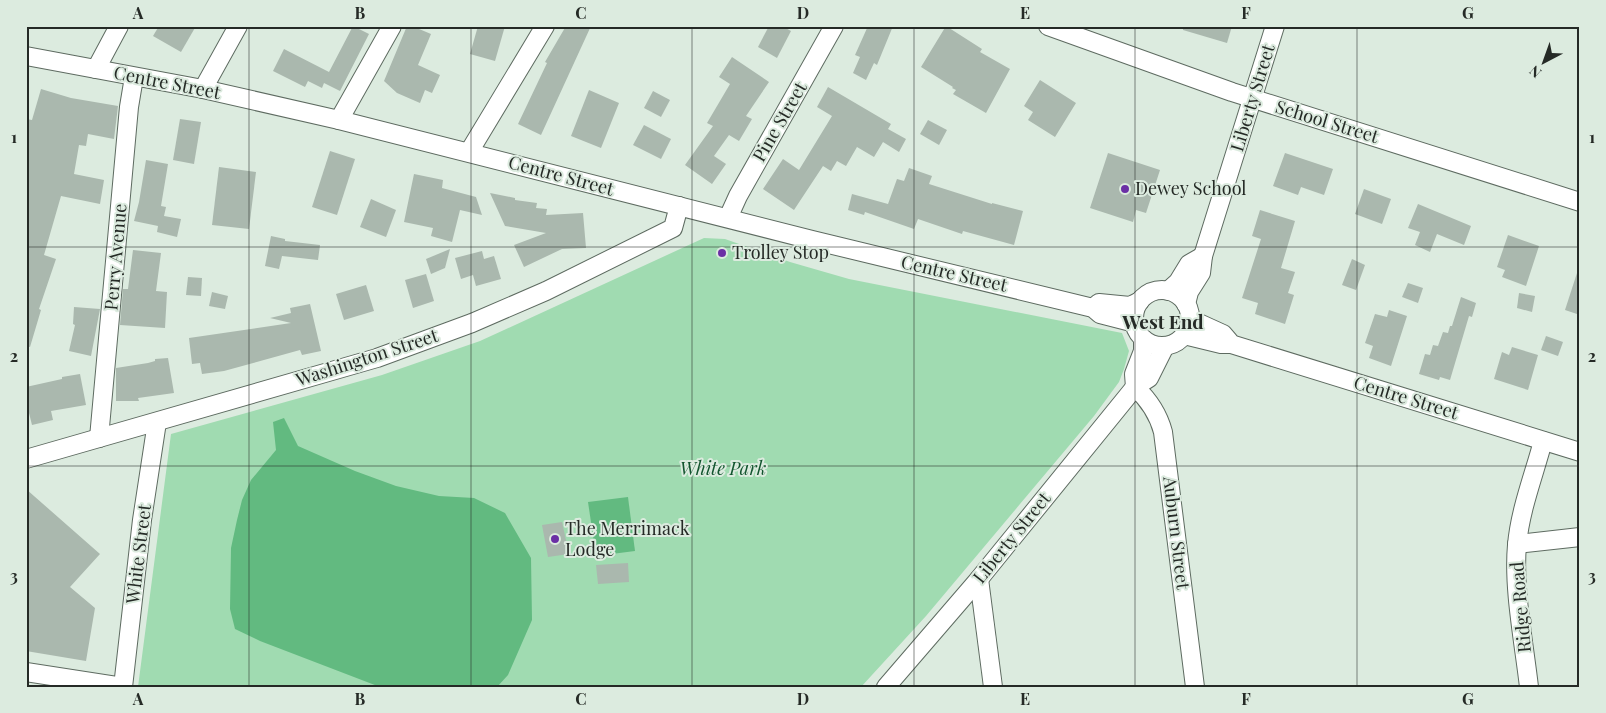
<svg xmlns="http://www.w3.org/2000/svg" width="1606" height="713" viewBox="0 0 1606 713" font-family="'Playfair Display',serif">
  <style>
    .green { fill: #a0dbb1 }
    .water { fill: #62ba80 }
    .building { fill: #aab8ae }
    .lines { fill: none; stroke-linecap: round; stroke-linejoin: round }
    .minor-casing { stroke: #5e6b61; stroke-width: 20 }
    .minor { stroke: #fff; stroke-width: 18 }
    .grid { fill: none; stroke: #252a26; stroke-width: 1; stroke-opacity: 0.55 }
    .poi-dot { fill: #6b2fa5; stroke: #dcebdf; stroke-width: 2 }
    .labels { text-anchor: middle; stroke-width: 4; stroke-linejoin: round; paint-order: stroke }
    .street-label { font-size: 18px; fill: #252a26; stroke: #dcebdf }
    .poi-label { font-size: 18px; fill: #252a26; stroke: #dcebdf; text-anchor: start }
    .park-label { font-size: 18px; font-style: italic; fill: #13552f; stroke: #dcebdf }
    .neighbourhood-label { font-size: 19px; font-weight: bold; fill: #252a26; stroke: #dcebdf }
    .neatline { fill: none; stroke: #252a26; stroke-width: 2 }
    .grid-label { font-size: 16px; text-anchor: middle; font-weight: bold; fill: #252a26 }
  </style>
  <rect width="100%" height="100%" fill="#dcebdf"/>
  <polygon class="green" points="704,238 725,239 790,262 849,279 1122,333 1129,351 1124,369 1119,382 1094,416 926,616 861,687 138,687 171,434 382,375 480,341"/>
  <g class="water">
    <polygon points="284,418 298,446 355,471 396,486 439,496 474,498 505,513 531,558 532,620 508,675 497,687 380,687 260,641 235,629 230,609 231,548 237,520 242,500 251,480 276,450 273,422"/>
    <polygon points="628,497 635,551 596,556 588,502"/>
  </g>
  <g class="building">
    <polygon points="159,26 196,26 181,52 153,36"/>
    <polygon points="353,26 369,34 340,91 324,83 322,88 308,81 305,87 273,71 284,49 329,72"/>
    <polygon points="407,26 412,26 431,34 418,65 440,75 432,93 425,90 420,103 397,93 384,81"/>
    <polygon points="478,26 505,26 495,61 470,54"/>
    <polygon points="566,26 591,26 541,135 518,124 547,63 545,62"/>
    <polygon points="769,26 782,26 791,31 777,58 758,47"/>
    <polygon points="868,26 893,26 877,65 874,63 866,80 853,73 860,57 855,55"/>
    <polygon points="946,26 982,49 980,52 1010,69 986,113 953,94 956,90 952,88 953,87 921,67"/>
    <polygon points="1183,26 1232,26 1227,43 1183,30"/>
    <polygon points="732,57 769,82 746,116 752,119 739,141 729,135 714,156 726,164 712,184 685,165 713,126 707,123 730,84 719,77"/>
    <polygon points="1040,80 1076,103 1055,137 1028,120 1033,112 1024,106"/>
    <polygon points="828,87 891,124 888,129 906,139 899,152 883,142 874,157 857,147 846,166 837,161 831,171 823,166 794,210 763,189 783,159 799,170 832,116 817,107"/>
    <polygon points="41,89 71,98 118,106 114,139 88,134 86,146 79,145 74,174 104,180 100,204 61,196 44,255 56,259 39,309 41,310 30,347 26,346 26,119 32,120"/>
    <polygon points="589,90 619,103 601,148 571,136"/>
    <polygon points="653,91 670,100 661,117 644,108"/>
    <polygon points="180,119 201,122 194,164 173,160"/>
    <polygon points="928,120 947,130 939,145 920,134"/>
    <polygon points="644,125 671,139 661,159 633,145"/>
    <polygon points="330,151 355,159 337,215 312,207"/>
    <polygon points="1108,153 1160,170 1146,213 1136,210 1133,222 1090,208"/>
    <polygon points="1285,153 1333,169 1324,195 1301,187 1298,195 1273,186"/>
    <polygon points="146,160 168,164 161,206 166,207 164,216 181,219 177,237 157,232 158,226 134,221 139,202"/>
    <polygon points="219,167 256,172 249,229 212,225"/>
    <polygon points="909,168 932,176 929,184 992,204 992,203 1023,211 1014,245 963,231 962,234 918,219 914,229 865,212 864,215 848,210 852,194 888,204 897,179 904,181"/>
    <polygon points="414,174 443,180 442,188 476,197 482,215 460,210 452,242 431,236 433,228 404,222"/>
    <polygon points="1364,189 1391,199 1382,224 1355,214"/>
    <polygon points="490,193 515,198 515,200 537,203 536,208 547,209 546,215 583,213 586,248 562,249 524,267 514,245 546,233 505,226"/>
    <polygon points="371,199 396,210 386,237 360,227"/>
    <polygon points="1418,204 1471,226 1464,245 1437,234 1430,252 1415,245 1420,232 1408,228"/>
    <polygon points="1260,210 1295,221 1281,268 1295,272 1288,293 1294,295 1285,324 1255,314 1258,303 1242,298 1261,239 1252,236"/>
    <polygon points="1508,235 1539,246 1526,286 1502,277 1505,270 1497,267"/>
    <polygon points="271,236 285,239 285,241 320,245 318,260 282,256 279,269 265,266"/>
    <polygon points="450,249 445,268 431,274 426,259"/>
    <polygon points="133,250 161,253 156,291 167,292 165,328 120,325 123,289 128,289"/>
    <polygon points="482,251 484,259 494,256 501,279 476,286 473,275 461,279 455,258"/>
    <polygon points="1352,259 1365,265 1356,290 1342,285"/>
    <polygon points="1577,273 1580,273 1580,315 1565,310"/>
    <polygon points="426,274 434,301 413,308 405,280"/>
    <polygon points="188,277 202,278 201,296 186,295"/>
    <polygon points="1408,283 1423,288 1418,303 1402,297"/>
    <polygon points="366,285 374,311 344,320 336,294"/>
    <polygon points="212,292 228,296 225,309 209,306"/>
    <polygon points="1519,293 1535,296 1532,312 1517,308"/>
    <polygon points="1461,297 1476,303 1472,317 1469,316 1450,380 1440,377 1439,380 1419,374 1425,354 1430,355 1433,345 1438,346 1443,332 1448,333 1450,326 1452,326"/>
    <polygon points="310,304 321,351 302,355 300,350 224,371 202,374 200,363 192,364 189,338 291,323 270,318 291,313 290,308"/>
    <polygon points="74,307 100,309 91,356 69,351 75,325 73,324"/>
    <polygon points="1389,310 1407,316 1391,366 1369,358 1373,346 1365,343 1375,314 1387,317"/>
    <polygon points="1546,336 1563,342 1558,356 1541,350"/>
    <polygon points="1512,347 1538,355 1528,390 1494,379 1502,352 1509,355"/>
    <polygon points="168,358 174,393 138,398 139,401 116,401 116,368 148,363 155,361 155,359"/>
    <polygon points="80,374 86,405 51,411 53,420 32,425 26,401 26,387 62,379 62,377"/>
    <polygon points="26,489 100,554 70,587 95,608 86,661 26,651"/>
    <polygon points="562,522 569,554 548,557 542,525"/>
    <polygon points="628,563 629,582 598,584 596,565"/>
  </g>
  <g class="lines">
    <defs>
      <g id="minor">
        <polyline points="1048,26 1232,92 1580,202"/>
        <polyline points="26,56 203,89 339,120 812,240 1093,308 1100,314 1135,323"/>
        <polyline points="96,69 119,26"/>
        <polyline points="203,89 238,26"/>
        <polyline points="339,120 392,26"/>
        <polyline points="469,152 545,26"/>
        <polyline points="728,218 738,196 834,26"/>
        <circle cx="1162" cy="318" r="28"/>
        <polyline points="1168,291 1178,282 1189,264 1203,256"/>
        <polyline points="1186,304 1189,292 1201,273 1203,256 1275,26"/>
        <polyline points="1093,308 1099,303 1130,306 1140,301"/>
        <polyline points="1190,319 1223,334 1229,341"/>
        <polyline points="1184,335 1221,344 1231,344 1580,452"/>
        <path d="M1135 387C1149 400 1158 413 1163 432L1195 687"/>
        <polyline points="1135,387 1134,374 1143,351 1143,339"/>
        <polyline points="99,438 129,107 134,77"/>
        <polyline points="26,459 377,358 472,323 546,291 673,228 679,206"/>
        <polyline points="1517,544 1580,537"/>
        <polyline points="979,579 993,687"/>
        <polyline points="26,672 123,687"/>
        <polyline points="123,687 142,520 157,422"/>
        <polyline points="886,687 979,579 1135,387 1149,378 1165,346"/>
        <path d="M1529 687C1524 643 1513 588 1517 545 1520 510 1534 475 1543 441"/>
      </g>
    </defs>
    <use href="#minor" class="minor-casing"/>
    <use href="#minor" class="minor"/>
  </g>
  <path class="grid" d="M249 26V687M471 26V687M692 26V687M914 26V687M1135 26V687M1357 26V687M26 247H1580M26 466H1580"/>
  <g class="poi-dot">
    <circle cx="1125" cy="189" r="5"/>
    <circle cx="722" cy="253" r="5"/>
    <circle cx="555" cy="539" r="5"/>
  </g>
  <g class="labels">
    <g class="street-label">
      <text transform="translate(167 83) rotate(11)" y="6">Centre Street</text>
      <text transform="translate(1253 98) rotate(-73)" y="6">Liberty Street</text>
      <text transform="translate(780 122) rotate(-60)" y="6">Pine Street</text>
      <text transform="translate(1327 122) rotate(17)" y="6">School Street</text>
      <text transform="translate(561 176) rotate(15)" y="6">Centre Street</text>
      <text transform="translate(116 257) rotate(-85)" y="6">Perry Avenue</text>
      <text transform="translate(954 274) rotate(13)" y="6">Centre Street</text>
      <text transform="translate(367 358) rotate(-18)" y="6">Washington Street</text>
      <text transform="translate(1406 398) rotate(17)" y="6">Centre Street</text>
      <text transform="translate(1176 533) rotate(83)" y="6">Auburn Street</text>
      <text transform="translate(1012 538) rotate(-51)" y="6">Liberty Street</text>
      <text transform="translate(139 554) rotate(-83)" y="6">White Street</text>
      <text transform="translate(1521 607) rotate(-95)" y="6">Ridge Road</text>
    </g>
    <g class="poi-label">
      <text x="1135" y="195">Dewey School</text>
      <text x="732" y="259">Trolley Stop</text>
      <text x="565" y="535">The Merrimack<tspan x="565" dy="21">Lodge</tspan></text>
    </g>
    <g class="park-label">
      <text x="723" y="475">White Park</text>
    </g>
    <g class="neighbourhood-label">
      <text x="1163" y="329">West End</text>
    </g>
  </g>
  <rect width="1606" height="713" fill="none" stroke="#dcebdf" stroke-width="55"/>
  <g transform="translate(1544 62) rotate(221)" stroke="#dcebdf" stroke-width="4" paint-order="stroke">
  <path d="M0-4L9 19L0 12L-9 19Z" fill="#252a26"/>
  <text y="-8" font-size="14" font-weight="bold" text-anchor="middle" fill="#252a26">N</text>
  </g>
  <rect x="28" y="28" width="1550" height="658" class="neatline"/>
  <g class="grid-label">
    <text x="138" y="19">A</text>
    <text x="360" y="19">B</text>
    <text x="581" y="19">C</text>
    <text x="803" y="19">D</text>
    <text x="1025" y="19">E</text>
    <text x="1246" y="19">F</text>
    <text x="1468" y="19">G</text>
    <text x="14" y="143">1</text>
    <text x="1592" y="143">1</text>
    <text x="14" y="362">2</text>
    <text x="1592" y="362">2</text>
    <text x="14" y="582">3</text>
    <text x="1592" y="582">3</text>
    <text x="138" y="705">A</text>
    <text x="360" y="705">B</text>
    <text x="581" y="705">C</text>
    <text x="803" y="705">D</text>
    <text x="1025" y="705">E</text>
    <text x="1246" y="705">F</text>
    <text x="1468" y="705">G</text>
  </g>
</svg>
